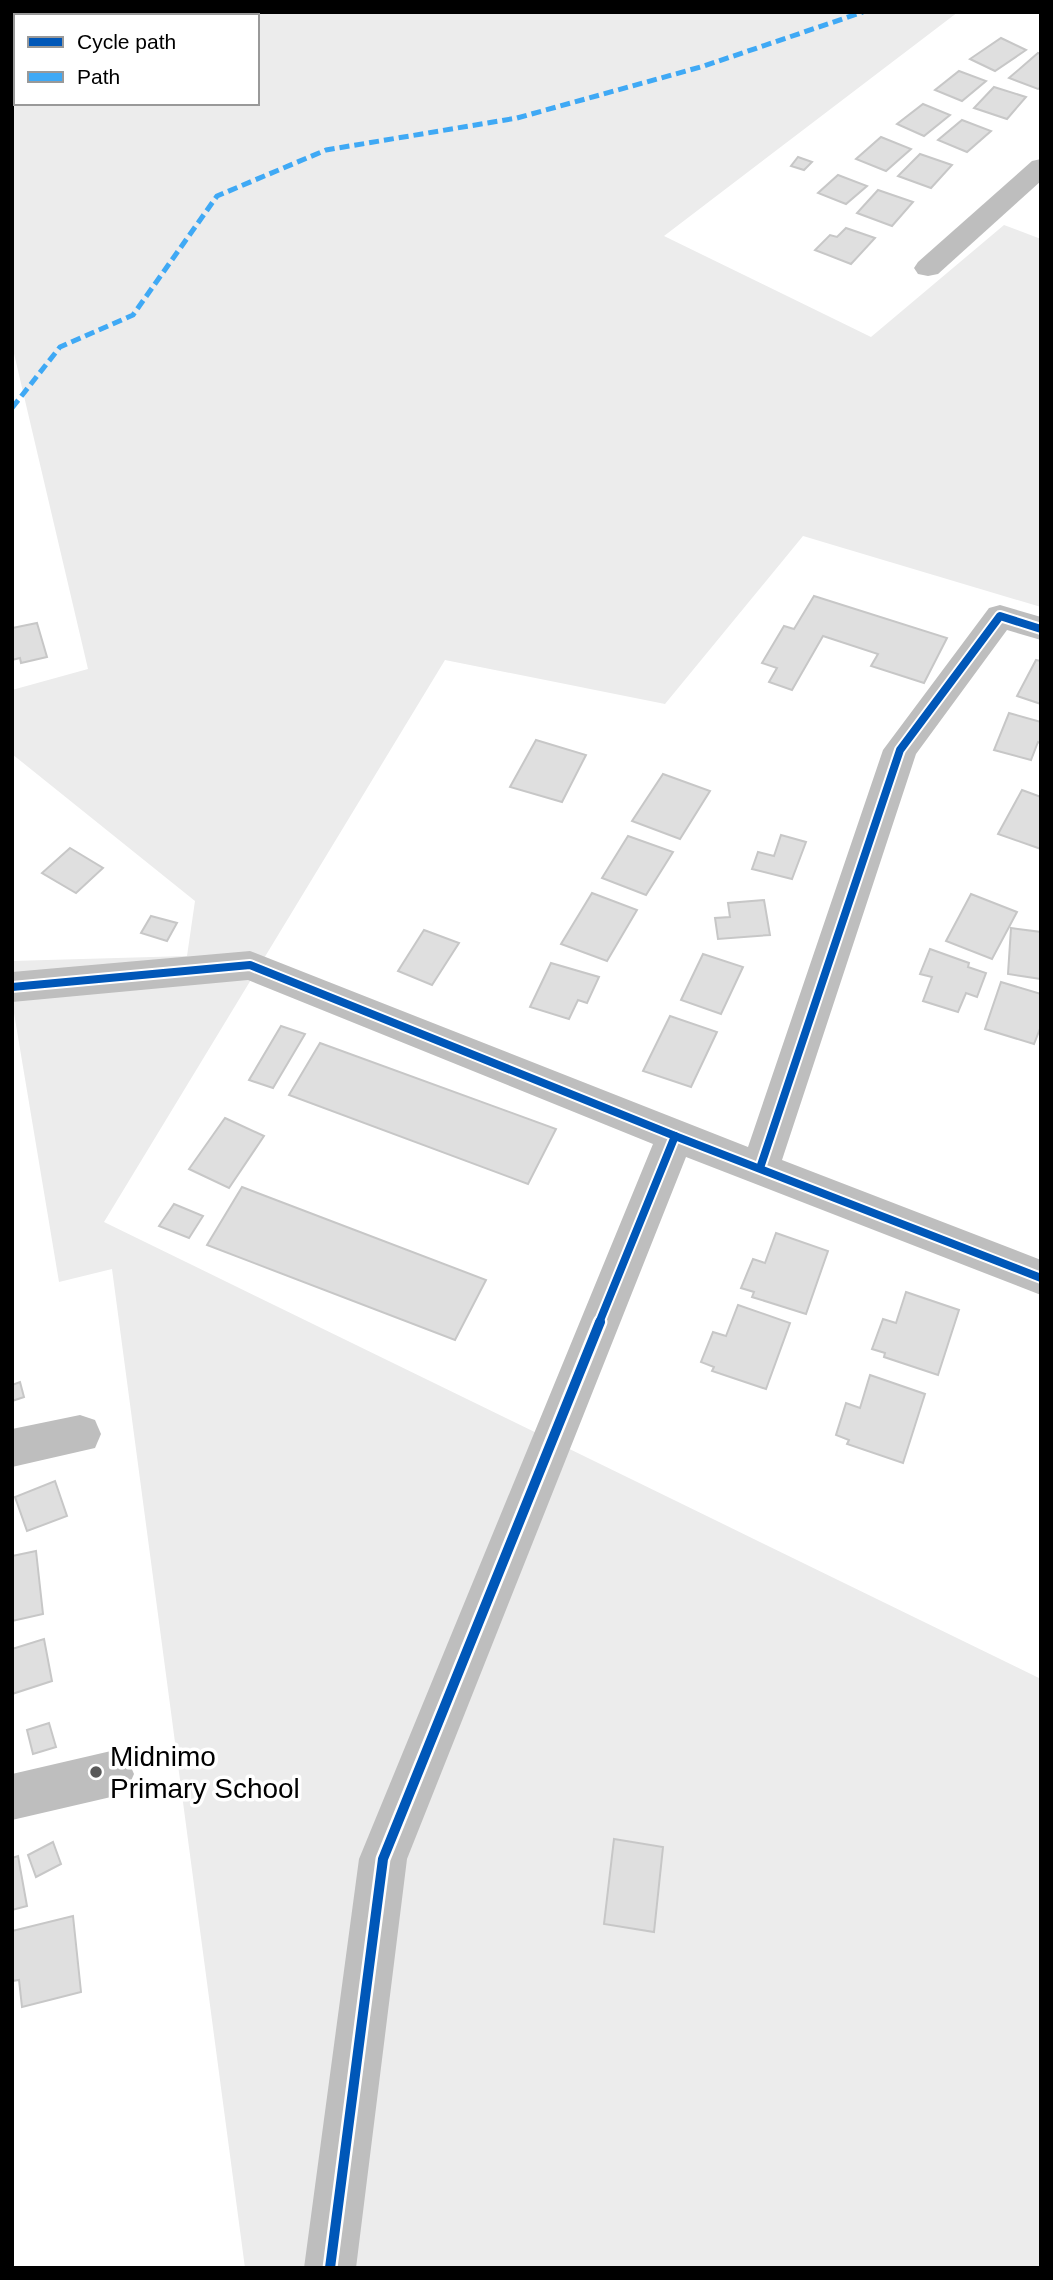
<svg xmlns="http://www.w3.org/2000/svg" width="1053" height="2280" viewBox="0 0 1053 2280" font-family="Arial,sans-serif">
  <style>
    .green { fill: #ececec; fill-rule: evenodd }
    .building { fill: #dfdfdf; stroke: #c7c7c7; stroke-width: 2 }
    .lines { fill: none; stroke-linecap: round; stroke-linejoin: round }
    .minor { fill: #bebebe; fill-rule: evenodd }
    .quiet { stroke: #3fa9f5; stroke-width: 5; stroke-dasharray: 10 5; stroke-linecap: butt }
    .cycleway-far1-casing { stroke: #fff; stroke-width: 12 }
    .cycleway-casing { stroke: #fff; stroke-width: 15 }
    .cycleway-far1 { stroke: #0057b8; stroke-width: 8 }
    .cycleway { stroke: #0057b8; stroke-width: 10 }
    .poi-dot { fill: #595959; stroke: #fff; stroke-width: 2.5 }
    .labels { text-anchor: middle; stroke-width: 7; stroke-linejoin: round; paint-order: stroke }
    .near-poi-label { font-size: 28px; fill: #000; stroke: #fff; text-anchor: start }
  </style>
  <rect width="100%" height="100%" fill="#fff"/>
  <path class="green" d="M12 12H958L664 236 871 337 1004 225 1041 239V607L803 536 665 704 445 660 104 1222 1041 1679V2268H245L112 1269 59 1282 12 1001V961L187 956 195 901 12 754V690L88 669 12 345ZM16 16H257V103H16Z"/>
  <g class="building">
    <polygon points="1001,38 1026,50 995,71 970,59"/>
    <polygon points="1038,53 1041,54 1041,87 1038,89 1009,78"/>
    <polygon points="959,71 986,81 962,101 935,90"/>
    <polygon points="994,87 1026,97 1007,119 974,108"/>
    <polygon points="923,104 950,115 924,136 897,124"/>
    <polygon points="962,120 991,131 967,152 938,140"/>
    <polygon points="881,137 911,149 886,171 856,159"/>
    <polygon points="920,154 952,165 931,188 898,176"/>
    <polygon points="798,157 812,162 804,170 791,166"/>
    <polygon points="838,175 867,186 846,204 818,193"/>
    <polygon points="878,190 913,202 892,226 857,213"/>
    <polygon points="846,228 875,238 851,264 815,250 830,235 837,237"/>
    <polygon points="814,596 947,638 924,683 871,666 878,654 823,636 792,690 769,682 777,668 762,663 784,626 794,629"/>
    <polygon points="37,623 47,657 21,663 20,658 12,660 12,628"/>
    <polygon points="1036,660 1041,661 1041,704 1017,696"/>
    <polygon points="1009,713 1041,722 1041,743 1038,742 1031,760 994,750"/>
    <polygon points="536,740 586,755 562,802 510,787"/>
    <polygon points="663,774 710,791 680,839 632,821"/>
    <polygon points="1022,790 1041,797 1041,849 998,834"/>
    <polygon points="781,835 806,842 792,879 752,869 758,852 774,856"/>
    <polygon points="628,836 673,852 646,895 602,878"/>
    <polygon points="70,848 103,868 76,893 42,873"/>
    <polygon points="592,893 637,910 607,961 561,944"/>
    <polygon points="971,894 1017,912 992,959 946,941"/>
    <polygon points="764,900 770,935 718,939 715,918 730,917 728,903"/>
    <polygon points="151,916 177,923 167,941 141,933"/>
    <polygon points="1011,928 1041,932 1041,979 1008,974"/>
    <polygon points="424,930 459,943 432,985 398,971"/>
    <polygon points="930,949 969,963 968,967 986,973 977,997 966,993 958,1012 923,1001 932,977 920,974"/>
    <polygon points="703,954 743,967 721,1014 681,1000"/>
    <polygon points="551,963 599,977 587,1003 578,1000 569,1019 530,1007"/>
    <polygon points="1001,982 1041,994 1041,1026 1034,1044 985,1029"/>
    <polygon points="670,1016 717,1032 691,1087 643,1071"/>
    <polygon points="281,1026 305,1034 273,1088 249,1080"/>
    <polygon points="320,1043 556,1129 528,1184 289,1095"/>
    <polygon points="225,1118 264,1136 229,1188 189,1169"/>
    <polygon points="242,1187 486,1280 455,1340 207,1245"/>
    <polygon points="174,1204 203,1216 189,1238 159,1226"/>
    <polygon points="776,1233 828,1251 806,1314 752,1297 754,1292 741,1288 753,1259 765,1263"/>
    <polygon points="906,1292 959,1310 938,1375 884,1357 885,1353 872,1349 883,1319 896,1323"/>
    <polygon points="738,1305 790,1323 766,1389 712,1371 714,1367 701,1362 713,1332 726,1336"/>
    <polygon points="870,1375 925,1394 903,1463 847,1444 849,1440 836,1435 846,1403 860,1408"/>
    <polygon points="20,1382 24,1397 12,1401 12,1385"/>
    <polygon points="55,1481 67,1516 27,1531 15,1497"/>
    <polygon points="36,1551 43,1614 12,1621 12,1556"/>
    <polygon points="44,1639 52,1681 12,1694 12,1649"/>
    <polygon points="49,1723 56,1747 33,1754 27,1730"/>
    <polygon points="614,1839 663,1847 654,1932 604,1924"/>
    <polygon points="53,1842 61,1864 36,1877 28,1855"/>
    <polygon points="18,1856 27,1906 12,1910 12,1858"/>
    <polygon points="73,1916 81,1992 22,2007 19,1980 12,1981 12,1931"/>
  </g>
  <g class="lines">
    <g class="minor">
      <polygon points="1041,159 1041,181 938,274 928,276 918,274 914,268 918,262 1032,161"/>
      <polygon points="1000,605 1041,617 1041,640 1007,630 916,754 782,1160 1041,1260 1041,1295 686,1157 407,1859 356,2268 304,2268 359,1859 653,1144 248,980 12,1002 12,972 250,951 748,1147 883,750 989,608"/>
      <polygon points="80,1415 95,1420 101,1434 95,1448 12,1467 12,1429"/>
      <polygon points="111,1751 127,1758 134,1774 127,1790 111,1797 12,1820 12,1774"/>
    </g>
    <polyline class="quiet" points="12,408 60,347 133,315 217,196 326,150 517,118 704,66 863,12"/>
    <defs>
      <g id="cycleway-far1">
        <polyline points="12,987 250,965 675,1136"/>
        <polyline points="760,1168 900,750 1000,616 1041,629"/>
        <polyline points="599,1323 675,1136 1041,1278"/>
      </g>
      <polyline id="cycleway" points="330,2268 383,1859 600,1322"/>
    </defs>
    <use href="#cycleway-far1" class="cycleway-far1-casing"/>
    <use href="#cycleway" class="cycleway-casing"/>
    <use href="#cycleway-far1" class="cycleway-far1"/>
    <use href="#cycleway" class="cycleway"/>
  </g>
  <circle class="poi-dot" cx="96" cy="1772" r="7"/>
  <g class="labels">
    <g class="near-poi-label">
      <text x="110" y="1766">Midnimo<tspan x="110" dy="32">Primary School</tspan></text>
    </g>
  </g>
  <rect width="1053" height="2280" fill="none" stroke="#000000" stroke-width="28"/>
  <rect x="14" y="14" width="245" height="91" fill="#ffffff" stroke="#999999" stroke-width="2"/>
  <rect x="28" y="37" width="35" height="10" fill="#0057b8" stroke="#999999" stroke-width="2"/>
  <text x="77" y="49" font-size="21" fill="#000000">Cycle path</text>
  <rect x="28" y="72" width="35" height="10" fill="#3fa9f5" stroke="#999999" stroke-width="2"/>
  <text x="77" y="84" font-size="21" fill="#000000">Path</text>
</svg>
